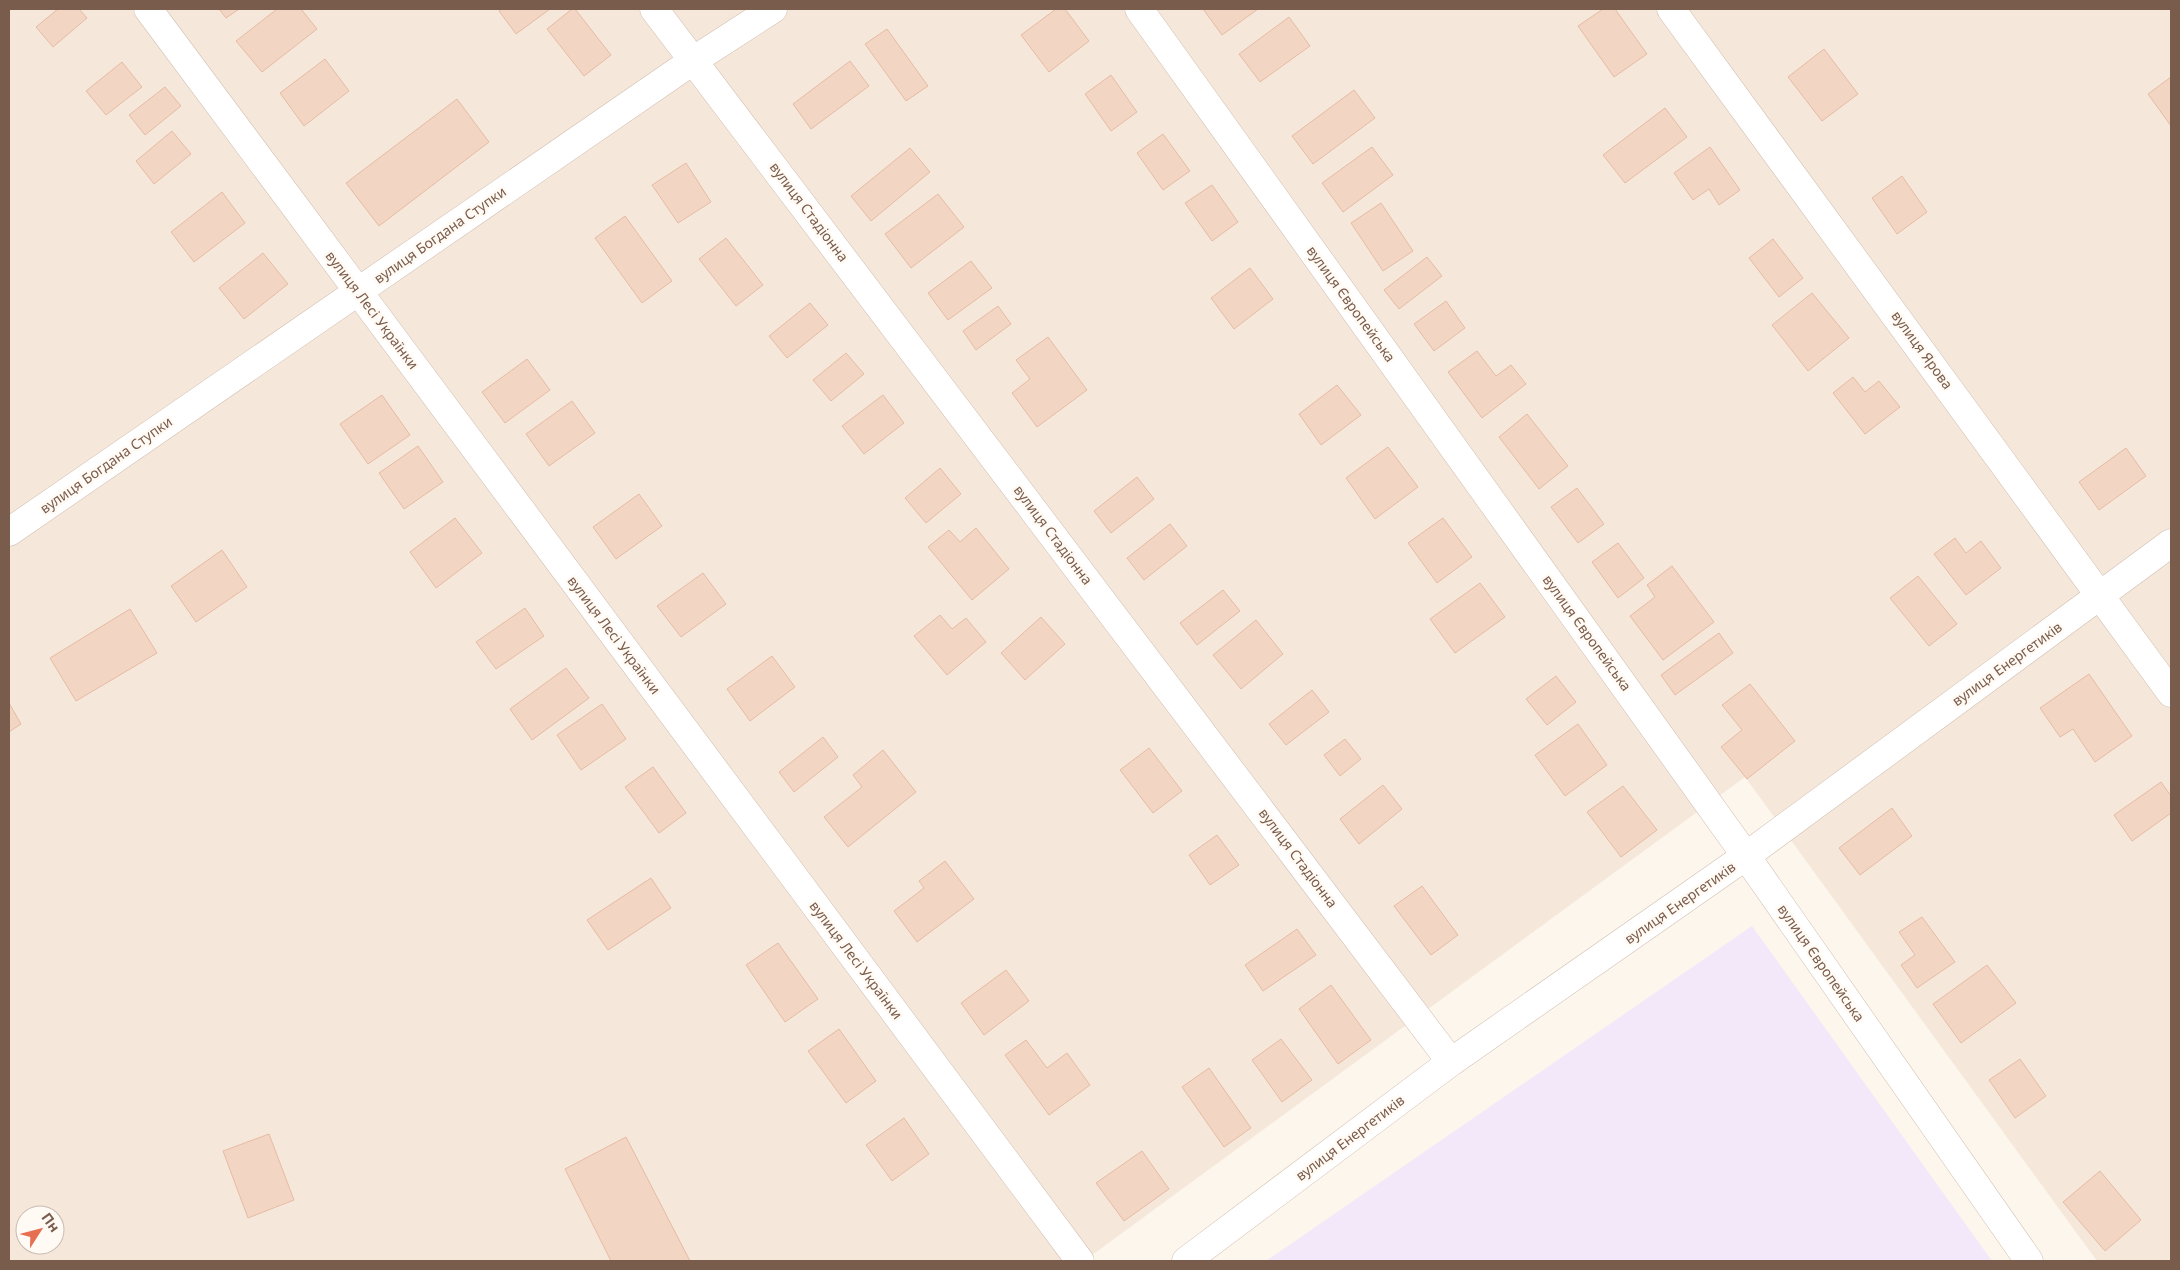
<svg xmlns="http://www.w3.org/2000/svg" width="2180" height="1270" viewBox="0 0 2180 1270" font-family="'Noto Sans',sans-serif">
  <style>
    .residential { fill: #f5e8da; fill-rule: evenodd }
    .education { fill: #f3e8fa }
    .building { fill: #f3d5c3; stroke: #e6bba3 }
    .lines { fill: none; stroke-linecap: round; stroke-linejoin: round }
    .street-casing { stroke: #d1beb0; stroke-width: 29 }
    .street { stroke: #fff; stroke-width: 28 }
    .labels { text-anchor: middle; stroke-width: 5; stroke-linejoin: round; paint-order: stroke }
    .street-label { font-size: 14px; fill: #7a5c4d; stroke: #fffaf3 }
  </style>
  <rect width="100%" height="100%" fill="#fdf6ec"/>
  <path class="residential" d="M9 9H2171V1261H2097L1745 777 1084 1261H9ZM25 1215H55V1245H25Z"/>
  <polygon class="education" points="1752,926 1992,1261 1266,1261"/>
  <g class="building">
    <polygon points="58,9 79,9 87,18 53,47 36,27"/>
    <polygon points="219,9 239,9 226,18"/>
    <polygon points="277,9 301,9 317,29 262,72 236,41"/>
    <polygon points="502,9 550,9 516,34 499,11"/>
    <polygon points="572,9 575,9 611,55 584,76 547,29"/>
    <polygon points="1056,9 1065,9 1089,41 1049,72 1021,35"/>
    <polygon points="1203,9 1258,9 1222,35"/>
    <polygon points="1603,9 1615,9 1647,54 1614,77 1578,26"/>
    <polygon points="1289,17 1310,46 1260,82 1239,54"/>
    <polygon points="887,29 928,86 906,101 865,44"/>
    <polygon points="1824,49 1858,94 1822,121 1788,77"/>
    <polygon points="325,59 349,91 304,126 280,93"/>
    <polygon points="850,61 869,86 811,129 793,104"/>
    <polygon points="122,62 142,87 106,115 86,91"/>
    <polygon points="1111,75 1137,112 1111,131 1085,94"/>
    <polygon points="2171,77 2171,126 2148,94"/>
    <polygon points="165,87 181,106 145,135 129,115"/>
    <polygon points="1354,90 1375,118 1313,164 1292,136"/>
    <polygon points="457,99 489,142 379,226 346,183"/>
    <polygon points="1665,108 1687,137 1625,183 1603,155"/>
    <polygon points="172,131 191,154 154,184 136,161"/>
    <polygon points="1163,134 1190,171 1163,190 1137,153"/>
    <polygon points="1372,147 1393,175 1343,212 1322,183"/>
    <polygon points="1710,147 1740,190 1719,205 1709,189 1693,200 1674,173"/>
    <polygon points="910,148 930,172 871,221 851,196"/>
    <polygon points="686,163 711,202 678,223 652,185"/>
    <polygon points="1902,176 1927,212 1897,234 1872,198"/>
    <polygon points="1212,185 1238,222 1212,241 1185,203"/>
    <polygon points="222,192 245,223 194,262 171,232"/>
    <polygon points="938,194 964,227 911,268 885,234"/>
    <polygon points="1381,203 1413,251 1383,271 1351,223"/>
    <polygon points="625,216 672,281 642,303 595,238"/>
    <polygon points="726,238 763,285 736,306 699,259"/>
    <polygon points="1773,239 1803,278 1779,297 1749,258"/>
    <polygon points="263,253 288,284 244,319 219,288"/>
    <polygon points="1427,257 1442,276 1399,309 1384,290"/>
    <polygon points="971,261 992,288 948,320 928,293"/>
    <polygon points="1250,268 1273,299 1234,329 1211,298"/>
    <polygon points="1812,293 1849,338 1808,371 1772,325"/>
    <polygon points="1446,301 1465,328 1434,351 1414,324"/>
    <polygon points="810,303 828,325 787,358 769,336"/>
    <polygon points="998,306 1011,324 976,350 963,331"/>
    <polygon points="1048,337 1087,390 1037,427 1012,393 1030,379 1016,360"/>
    <polygon points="1477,351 1496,376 1511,365 1526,384 1482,418 1448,372"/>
    <polygon points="846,353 864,374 831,401 813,380"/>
    <polygon points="527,359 550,390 505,423 482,392"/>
    <polygon points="1853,377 1865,392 1879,381 1900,407 1865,434 1833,393"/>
    <polygon points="1337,385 1361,415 1321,445 1299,414"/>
    <polygon points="382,395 410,435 368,464 340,424"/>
    <polygon points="883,395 904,423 864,454 842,426"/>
    <polygon points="572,401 595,433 549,466 526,434"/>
    <polygon points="1527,414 1568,466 1539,489 1499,437"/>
    <polygon points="418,446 443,482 404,509 379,473"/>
    <polygon points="1388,447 1418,487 1375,519 1346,478"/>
    <polygon points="2126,448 2146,476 2099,510 2079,482"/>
    <polygon points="940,468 961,494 926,523 905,498"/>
    <polygon points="1137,477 1154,499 1111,533 1094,511"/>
    <polygon points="1577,488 1604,524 1578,543 1551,507"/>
    <polygon points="639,494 662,526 616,559 593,527"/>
    <polygon points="455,518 482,553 436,588 410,552"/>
    <polygon points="1443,518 1472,557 1437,583 1408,543"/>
    <polygon points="1170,524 1187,546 1144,580 1127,558"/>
    <polygon points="976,528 1009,569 972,600 928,547 949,530 960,542"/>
    <polygon points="1955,538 1966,553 1981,541 2001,568 1966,595 1934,554"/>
    <polygon points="1618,543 1644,578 1618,598 1592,562"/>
    <polygon points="222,550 247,587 196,622 171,586"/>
    <polygon points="1672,566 1714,622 1663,660 1630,616 1655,597 1647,585"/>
    <polygon points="703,573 726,604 681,637 657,606"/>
    <polygon points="1918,576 1957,624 1929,646 1890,598"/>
    <polygon points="1480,583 1505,617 1455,653 1430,619"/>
    <polygon points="1223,590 1240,611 1197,645 1180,623"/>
    <polygon points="525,608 544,636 496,669 476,642"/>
    <polygon points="130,609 157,653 76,701 50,658"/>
    <polygon points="940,615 952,629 966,618 986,642 947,675 914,636"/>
    <polygon points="1041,617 1065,644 1025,680 1001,653"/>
    <polygon points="1256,620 1283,654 1241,689 1213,655"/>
    <polygon points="1719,633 1733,653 1675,695 1661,675"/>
    <polygon points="772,656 795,687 750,721 727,689"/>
    <polygon points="566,668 589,698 532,740 510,709"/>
    <polygon points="2089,674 2132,736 2095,762 2073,729 2060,737 2040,708"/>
    <polygon points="1556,676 1576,702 1547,725 1526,699"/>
    <polygon points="1750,684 1795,741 1747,779 1721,747 1742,730 1722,705"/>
    <polygon points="1312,690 1329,712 1286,745 1269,724"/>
    <polygon points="9,703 21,724 9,732"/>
    <polygon points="602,704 626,739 581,770 557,735"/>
    <polygon points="1578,724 1607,765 1565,796 1535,755"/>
    <polygon points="823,737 838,757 794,792 779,772"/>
    <polygon points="1345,739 1361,759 1340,776 1324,755"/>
    <polygon points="1149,748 1182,791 1153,813 1120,770"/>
    <polygon points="883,750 916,792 848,847 824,817 862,787 853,775"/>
    <polygon points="653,767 686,813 659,833 625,787"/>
    <polygon points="2161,782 2171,796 2171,813 2132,841 2114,815"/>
    <polygon points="1383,785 1402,809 1359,844 1340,819"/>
    <polygon points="1623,786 1657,830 1621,857 1587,812"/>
    <polygon points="1892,808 1912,836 1860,875 1839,848"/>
    <polygon points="1217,835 1239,865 1210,885 1189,855"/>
    <polygon points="945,861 974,899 917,942 894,911 924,888 919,881"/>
    <polygon points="651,878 671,908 608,950 587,920"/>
    <polygon points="1422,886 1458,935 1431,955 1394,906"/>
    <polygon points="1922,917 1955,962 1917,988 1901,965 1915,955 1899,932"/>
    <polygon points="1297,929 1316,955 1263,991 1245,965"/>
    <polygon points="778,943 818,999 785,1022 746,965"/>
    <polygon points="1987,965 2016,1003 1961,1043 1933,1004"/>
    <polygon points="1006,970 1029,1001 984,1035 961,1003"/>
    <polygon points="1331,985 1371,1040 1338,1064 1299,1009"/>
    <polygon points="839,1029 876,1081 846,1103 808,1051"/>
    <polygon points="1281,1039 1312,1080 1282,1102 1252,1060"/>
    <polygon points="1026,1040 1047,1068 1067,1053 1090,1085 1049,1115 1005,1055"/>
    <polygon points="2020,1059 2046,1096 2015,1118 1989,1080"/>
    <polygon points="1209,1068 1251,1128 1224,1147 1182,1087"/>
    <polygon points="904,1118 929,1154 892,1181 866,1145"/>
    <polygon points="269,1134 294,1200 248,1218 223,1151"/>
    <polygon points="626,1137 690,1261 611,1261 565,1169"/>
    <polygon points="1142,1151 1169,1189 1124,1221 1096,1183"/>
    <polygon points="2100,1171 2141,1220 2105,1251 2063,1202"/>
  </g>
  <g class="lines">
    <defs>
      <g id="street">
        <polyline points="148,9 1080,1261"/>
        <polyline points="654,9 1451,1062"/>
        <polyline points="1139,9 1746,856 2029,1261"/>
        <polyline points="1671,9 2171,693"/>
        <polyline points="9,532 694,60 773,9"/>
        <polyline points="1186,1261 1451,1062 1746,856 2171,543"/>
      </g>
    </defs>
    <use href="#street" class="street-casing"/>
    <use href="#street" class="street"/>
  </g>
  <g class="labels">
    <g class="street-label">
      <text transform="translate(809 212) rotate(53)" y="5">вулиця Стадіонна</text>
      <text transform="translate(440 235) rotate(-35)" y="5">вулиця Богдана Ступки</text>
      <text transform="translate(1351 304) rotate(54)" y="5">вулиця Європейська</text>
      <text transform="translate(372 310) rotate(53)" y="5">вулиця Лесі Українки</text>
      <text transform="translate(1922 350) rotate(54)" y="5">вулиця Ярова</text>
      <text transform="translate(106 465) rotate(-35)" y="5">вулиця Богдана Ступки</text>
      <text transform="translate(1053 535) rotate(53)" y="5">вулиця Стадіонна</text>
      <text transform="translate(1587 633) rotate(54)" y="5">вулиця Європейська</text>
      <text transform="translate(614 635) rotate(53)" y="5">вулиця Лесі Українки</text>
      <text transform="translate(2007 664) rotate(-36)" y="5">вулиця Енергетиків</text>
      <text transform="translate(1298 858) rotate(53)" y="5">вулиця Стадіонна</text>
      <text transform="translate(1680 903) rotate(-35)" y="5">вулиця Енергетиків</text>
      <text transform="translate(856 960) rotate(53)" y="5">вулиця Лесі Українки</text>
      <text transform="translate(1821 963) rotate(55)" y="5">вулиця Європейська</text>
      <text transform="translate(1350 1138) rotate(-37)" y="5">вулиця Енергетиків</text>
    </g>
  </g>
  <rect width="2180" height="1270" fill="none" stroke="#7a5c4d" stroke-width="20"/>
  <g transform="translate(40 1230) rotate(54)"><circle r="24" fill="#fffaf3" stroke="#cabbb1"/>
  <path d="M0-4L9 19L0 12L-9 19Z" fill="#e76f51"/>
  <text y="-8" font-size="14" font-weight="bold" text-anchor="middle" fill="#7a5c4d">Пн</text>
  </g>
</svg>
